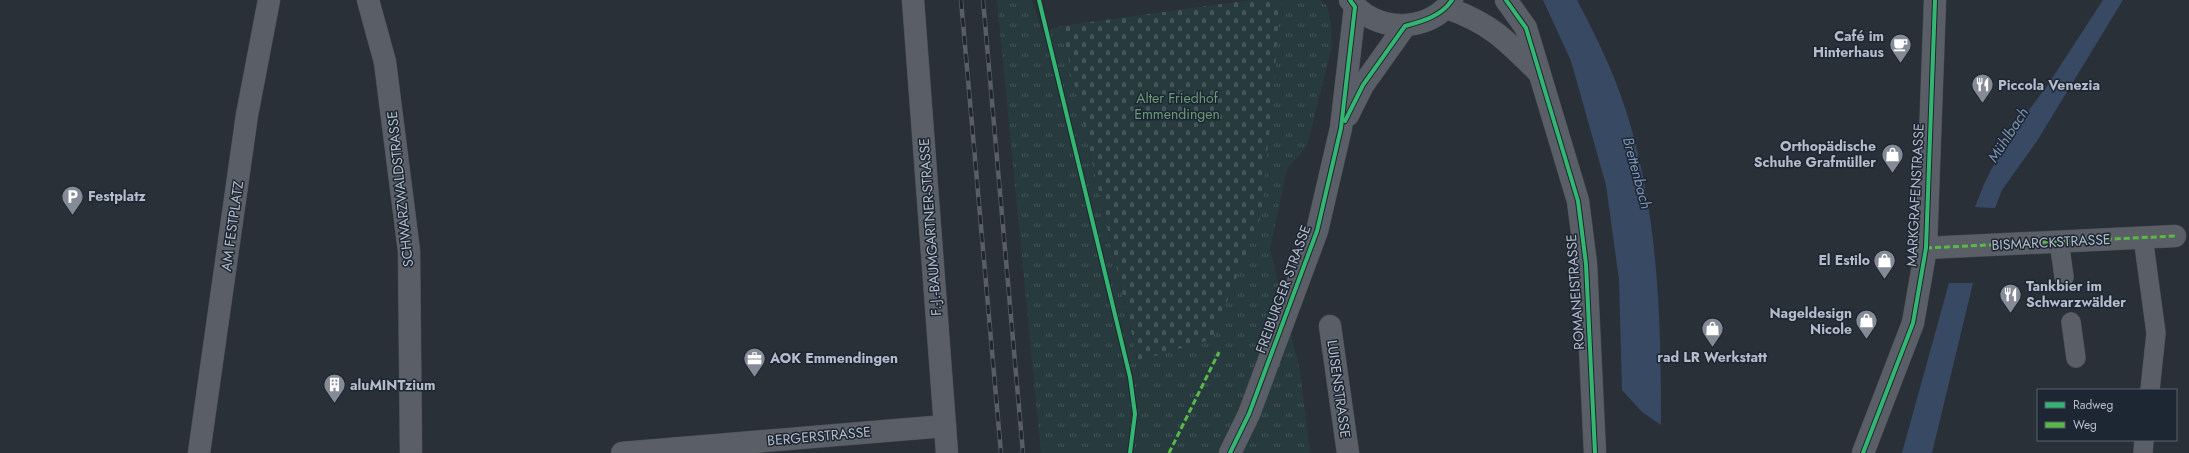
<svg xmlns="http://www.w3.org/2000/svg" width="2189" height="453" viewBox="0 0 2189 453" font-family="Jost,sans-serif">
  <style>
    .grass { fill: url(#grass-tufts) }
    .cemetery { fill: url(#cemetery-stones) }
    .water { fill: #384963 }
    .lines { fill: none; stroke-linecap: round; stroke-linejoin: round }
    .lane-casing { stroke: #484c53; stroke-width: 20 }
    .street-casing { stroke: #484c53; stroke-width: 23 }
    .lane { stroke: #5a5e66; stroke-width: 19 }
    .street { stroke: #5a5e66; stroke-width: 22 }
    .rail-casing { stroke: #595d64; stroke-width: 4.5 }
    .rail { stroke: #1d2633; stroke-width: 3; stroke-dasharray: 9; stroke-linecap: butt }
    .quiet { stroke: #58b947; stroke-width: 3; stroke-dasharray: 6 3; stroke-linecap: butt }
    .cycleway-casing { stroke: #1d2633; stroke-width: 6 }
    .cycleway { stroke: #33b770; stroke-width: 4 }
    .labels { text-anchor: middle; stroke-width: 3; stroke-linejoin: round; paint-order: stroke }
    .poi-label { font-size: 14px; font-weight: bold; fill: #b4bcc9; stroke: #1d2633; text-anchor: start }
    .park-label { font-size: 14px; fill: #6b9a76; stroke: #1d2633 }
    .street-label { font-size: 14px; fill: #b4bcc9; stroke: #1d2633 }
    .water-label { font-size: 15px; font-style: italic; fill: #7c92b1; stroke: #1d2633 }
  </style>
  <defs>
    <pattern id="grass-tufts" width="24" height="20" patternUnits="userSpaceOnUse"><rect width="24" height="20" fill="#273a3e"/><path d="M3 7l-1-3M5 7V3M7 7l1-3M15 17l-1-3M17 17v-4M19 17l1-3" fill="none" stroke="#445559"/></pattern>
    <pattern id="cemetery-stones" width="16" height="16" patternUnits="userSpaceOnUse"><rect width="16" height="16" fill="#273a3e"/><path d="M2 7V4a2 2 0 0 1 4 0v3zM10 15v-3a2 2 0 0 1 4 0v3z" fill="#445559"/></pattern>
  </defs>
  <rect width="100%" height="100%" fill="#2a3038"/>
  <polygon class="grass" points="997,0 1032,0 1042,32 1061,26 1137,359 1274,82 1280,0 1320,0 1327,6 1331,24 1332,46 1307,146 1287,169 1270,249 1300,371 1310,453 1041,453"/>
  <polygon class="cemetery" points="1251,0 1280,0 1274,82 1261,216 1212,339 1138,361 1061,26"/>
  <g class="water">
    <path d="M1543 0H1577C1599 42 1620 85 1632 131 1659 227 1661 326 1661 425L1642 412 1622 390 1619 280 1606 185 1571 61Z"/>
    <polygon points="2103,0 2123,0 2037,141 2002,190 1995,208 1975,207 1984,184 2006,141 2047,86"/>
    <polygon points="1949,283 1973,283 1932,453 1902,453"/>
  </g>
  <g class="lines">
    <defs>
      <g id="lane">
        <polyline points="2143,237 2156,333 2150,390"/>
        <polyline points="2059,241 2064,277"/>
        <polyline points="2071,322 2076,358"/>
        <polyline points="2143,453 2144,440"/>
      </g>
      <g id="street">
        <polyline points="368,0 385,62 409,251 411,453"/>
        <polyline points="913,0 947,453"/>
        <path d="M1350 0C1374 33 1429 34 1452 0"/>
        <polyline points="1506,0 1526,28 1578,201 1586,264 1595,453"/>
        <path d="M1447 8C1490 23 1506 40 1538 72"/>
        <polyline points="1348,115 1363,85 1405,26"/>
        <polyline points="1926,248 2175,236"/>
        <polyline points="1330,326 1348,453"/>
        <polyline points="199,453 247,115 269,0"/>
        <polyline points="622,453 945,426"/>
        <polyline points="1230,453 1249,414 1317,231 1341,128 1355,7"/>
        <polyline points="1863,453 1913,323 1926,248 1935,0"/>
      </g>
    </defs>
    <use href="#lane" class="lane-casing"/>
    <use href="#street" class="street-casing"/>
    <use href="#lane" class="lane"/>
    <use href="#street" class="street"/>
    <defs>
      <g id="rail">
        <polyline points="961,0 1001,453"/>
        <polyline points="983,0 1023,453"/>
      </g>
    </defs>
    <use href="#rail" class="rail-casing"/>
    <use href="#rail" class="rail"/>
    <g class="quiet">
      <polyline points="1926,248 2175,236"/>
      <polyline points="1169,453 1219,352"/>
    </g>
    <defs>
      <g id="cycleway">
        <polyline points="1039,0 1130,377 1135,414 1130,453"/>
        <polyline points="1506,0 1526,28 1578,201 1586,264 1595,453"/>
        <path d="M1345 121 1363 85 1405 26C1424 21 1441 16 1452 0"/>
        <polyline points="1230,453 1249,414 1317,231 1341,128 1355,7 1350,0"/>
        <polyline points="1863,453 1913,323 1926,248 1935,0"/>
      </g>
    </defs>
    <use href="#cycleway" class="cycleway-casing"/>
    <use href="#cycleway" class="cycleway"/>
  </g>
  <defs>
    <symbol id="cafe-pin" viewBox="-11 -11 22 30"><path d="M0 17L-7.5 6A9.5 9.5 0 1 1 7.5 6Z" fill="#848b96" stroke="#1d2633"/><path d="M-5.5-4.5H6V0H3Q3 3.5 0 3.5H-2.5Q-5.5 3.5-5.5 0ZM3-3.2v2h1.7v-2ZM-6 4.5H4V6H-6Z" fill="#fff"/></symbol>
    <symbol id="restaurant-pin" viewBox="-11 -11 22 30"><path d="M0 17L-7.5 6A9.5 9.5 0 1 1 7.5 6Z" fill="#848b96" stroke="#1d2633"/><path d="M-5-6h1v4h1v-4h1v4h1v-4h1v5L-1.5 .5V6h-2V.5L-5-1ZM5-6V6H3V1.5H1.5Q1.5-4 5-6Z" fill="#fff"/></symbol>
    <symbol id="shop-pin" viewBox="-11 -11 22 30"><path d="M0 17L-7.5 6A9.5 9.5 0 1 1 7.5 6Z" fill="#848b96" stroke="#1d2633"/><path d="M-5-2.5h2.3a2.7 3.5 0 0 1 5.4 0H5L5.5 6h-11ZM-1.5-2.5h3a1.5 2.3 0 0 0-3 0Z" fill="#fff"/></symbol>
    <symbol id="parking-pin" viewBox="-11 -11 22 30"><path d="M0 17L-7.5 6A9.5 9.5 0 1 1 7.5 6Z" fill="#848b96" stroke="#1d2633"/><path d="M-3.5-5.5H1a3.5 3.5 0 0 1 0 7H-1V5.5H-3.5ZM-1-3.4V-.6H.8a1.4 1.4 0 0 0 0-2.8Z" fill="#fff"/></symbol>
    <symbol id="office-pin" viewBox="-11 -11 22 30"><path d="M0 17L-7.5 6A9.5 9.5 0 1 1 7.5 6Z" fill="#848b96" stroke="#1d2633"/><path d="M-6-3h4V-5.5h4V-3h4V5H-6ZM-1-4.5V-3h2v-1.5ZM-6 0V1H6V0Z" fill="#fff"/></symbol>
    <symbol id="building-pin" viewBox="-11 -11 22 30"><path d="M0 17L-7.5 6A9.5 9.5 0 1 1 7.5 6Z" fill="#848b96" stroke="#1d2633"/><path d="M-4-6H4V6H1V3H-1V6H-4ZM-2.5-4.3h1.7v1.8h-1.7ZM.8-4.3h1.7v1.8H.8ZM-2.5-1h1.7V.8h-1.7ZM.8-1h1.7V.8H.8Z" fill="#fff"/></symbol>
  </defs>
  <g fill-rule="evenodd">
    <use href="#cafe-pin" x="1888" y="32" width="25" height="34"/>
    <use href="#restaurant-pin" x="1970" y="72" width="25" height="34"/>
    <use href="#shop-pin" x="1880" y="142" width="25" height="34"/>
    <use href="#parking-pin" x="60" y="184" width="25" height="34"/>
    <use href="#shop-pin" x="1872" y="248" width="25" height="34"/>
    <use href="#restaurant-pin" x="1998" y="282" width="25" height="34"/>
    <use href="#shop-pin" x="1854" y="308" width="25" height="34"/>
    <use href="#shop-pin" x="1700" y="316" width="25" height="34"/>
    <use href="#office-pin" x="742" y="346" width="25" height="34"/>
    <use href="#building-pin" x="322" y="372" width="25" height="34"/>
  </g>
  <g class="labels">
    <g class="poi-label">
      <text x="1884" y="41" text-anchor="end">Café im<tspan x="1884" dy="16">Hinterhaus</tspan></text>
      <text x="1998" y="90">Piccola Venezia</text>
      <text x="1876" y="151" text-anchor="end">Orthopädische<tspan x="1876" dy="16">Schuhe Grafmüller</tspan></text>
      <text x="88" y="201">Festplatz</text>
      <text x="1870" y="265" text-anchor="end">El Estilo</text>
      <text x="2026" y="291">Tankbier im<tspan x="2026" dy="16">Schwarzwälder</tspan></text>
      <text x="1852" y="318" text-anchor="end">Nageldesign<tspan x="1852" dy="16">Nicole</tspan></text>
      <text x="1712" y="362" text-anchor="middle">rad LR Werkstatt</text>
      <text x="770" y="363">AOK Emmendingen</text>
      <text x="350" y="390">aluMINTzium</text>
    </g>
    <g class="park-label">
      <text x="1177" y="103">Alter Friedhof<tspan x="1177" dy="16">Emmendingen</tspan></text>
    </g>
    <g class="street-label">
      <text transform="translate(400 189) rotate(-96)" y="5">SCHWARZWALDSTRASSE</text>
      <text transform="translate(1915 195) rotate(-87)" y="5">MARKGRAFENSTRASSE</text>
      <text transform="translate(232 226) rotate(-82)" y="5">AM FESTPLATZ</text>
      <text transform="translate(930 227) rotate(-94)" y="5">F.-J.-BAUMGARTNER-STRASSE</text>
      <text transform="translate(2051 242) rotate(-3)" y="5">BISMARCKSTRASSE</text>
      <text transform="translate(1283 289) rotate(-70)" y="5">FREIBURGER STRASSE</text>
      <text transform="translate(1575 292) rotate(-94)" y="5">ROMANEISTRASSE</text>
      <text transform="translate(1339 389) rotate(82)" y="5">LUISENSTRASSE</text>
      <text transform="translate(819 436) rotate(-5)" y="5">BERGERSTRASSE</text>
    </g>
    <g class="water-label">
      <text transform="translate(2008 135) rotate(-57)" y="5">Mühlbach</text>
      <text transform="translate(1637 173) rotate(75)" y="5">Brettenbach</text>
    </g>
  </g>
  <rect x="2037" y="389" width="140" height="52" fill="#1d2633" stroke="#59626f"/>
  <rect x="2045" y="402" width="20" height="6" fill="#33b770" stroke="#59626f"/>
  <text x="2073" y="409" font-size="12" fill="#b4bcc9">Radweg</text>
  <rect x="2045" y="422" width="20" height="6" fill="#58b947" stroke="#59626f"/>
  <text x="2073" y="429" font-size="12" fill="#b4bcc9">Weg</text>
</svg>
